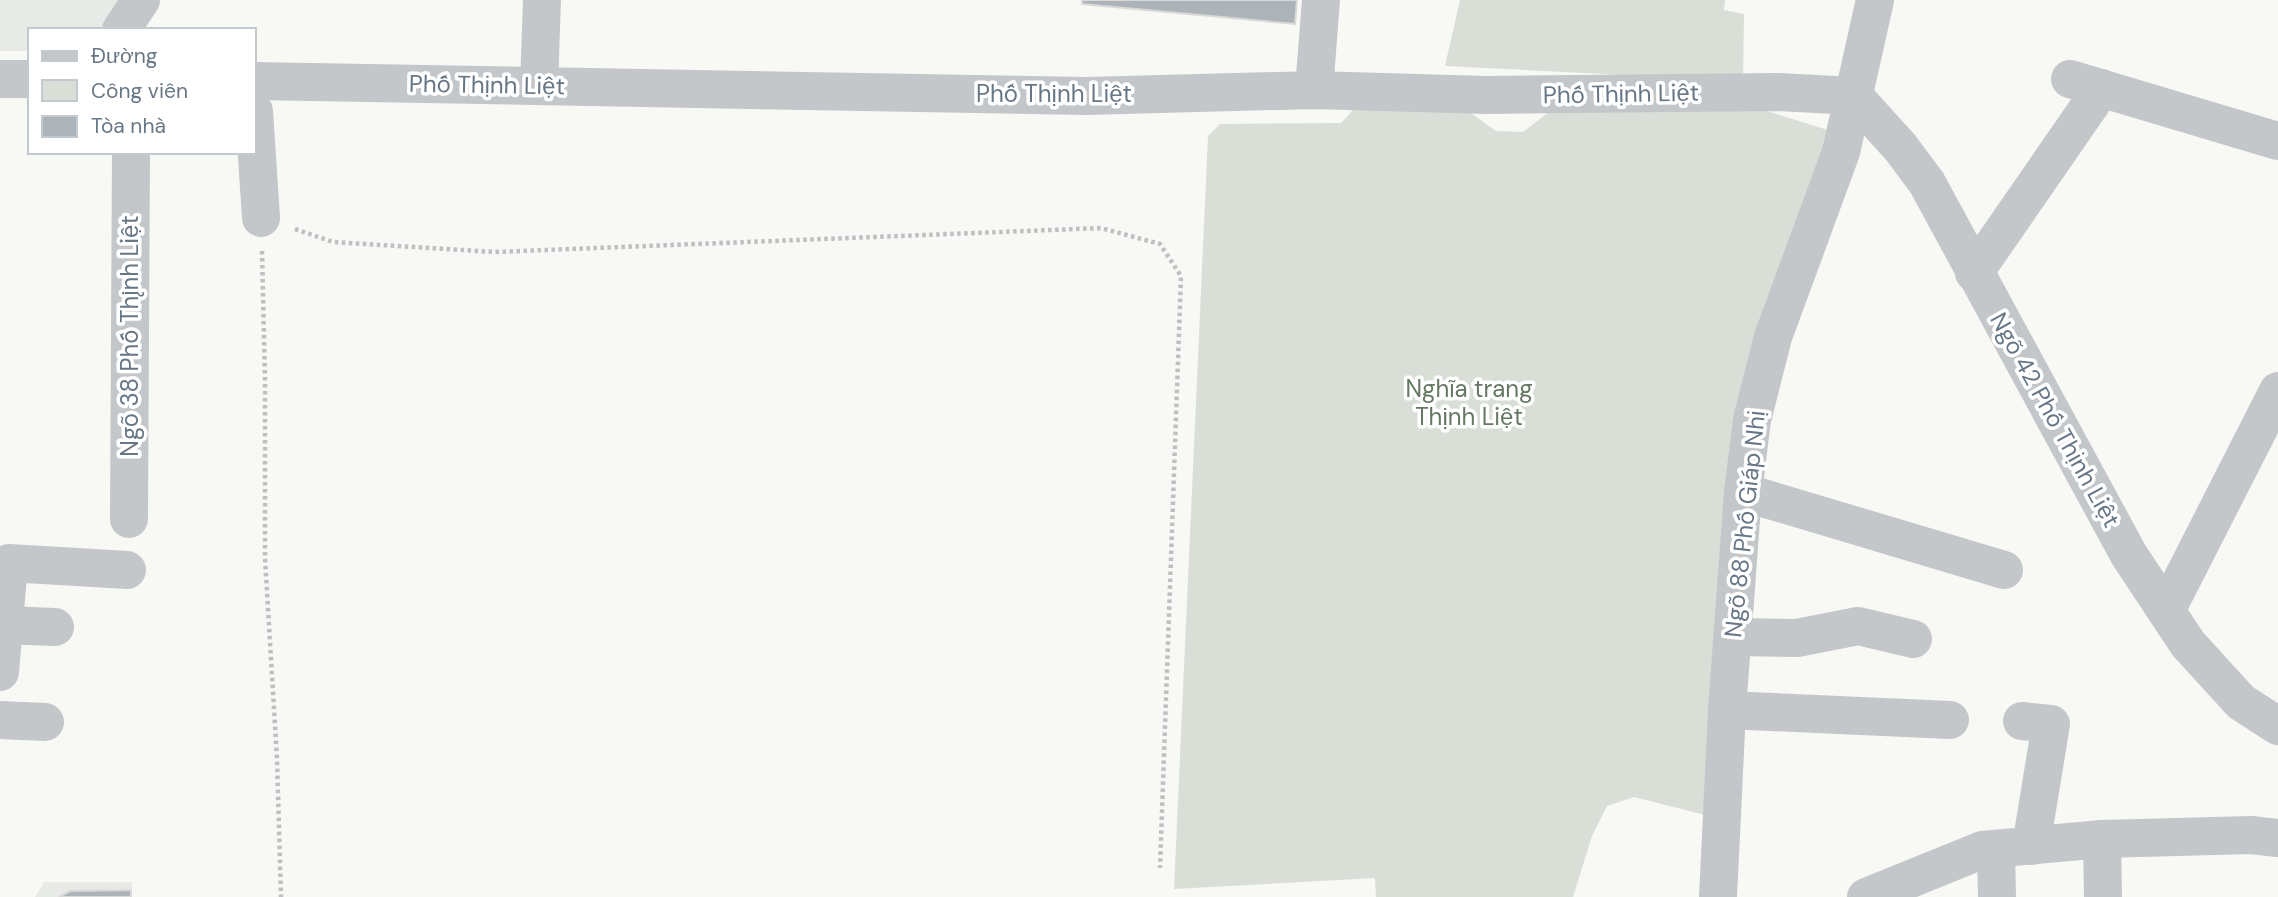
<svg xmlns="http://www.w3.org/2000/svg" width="2278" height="897" viewBox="0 0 2278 897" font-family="'DM Sans',sans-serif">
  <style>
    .built { fill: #e8eae8 }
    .green { fill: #d9dfd6 }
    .building { fill: #acb4ba; stroke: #d9dad7; stroke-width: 2 }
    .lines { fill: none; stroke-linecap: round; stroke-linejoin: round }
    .path { stroke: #bdbfc2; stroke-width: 4.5; stroke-dasharray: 3.5 3.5; stroke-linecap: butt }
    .minor { stroke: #c3c7ca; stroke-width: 38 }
    .labels { text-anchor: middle; stroke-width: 7; stroke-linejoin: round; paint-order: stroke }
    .street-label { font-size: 24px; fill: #677786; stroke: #fff }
    .park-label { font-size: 24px; fill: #657862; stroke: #fff }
  </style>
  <rect width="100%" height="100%" fill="#f8f8f5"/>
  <g class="built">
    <polygon points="0,0 130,0 110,30 30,30 30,51 0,51"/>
    <polygon points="44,882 132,882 132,897 35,897"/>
  </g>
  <g class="green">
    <polygon points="1460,0 1725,0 1724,10 1744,14 1743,81 1445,66"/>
    <polygon points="1464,108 1496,131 1523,132 1554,108 1767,111 1831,131 1753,347 1705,815 1634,797 1607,806 1592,836 1573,897 1376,897 1375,878 1174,889 1208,136 1220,124 1341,123 1353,110"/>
  </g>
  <g class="building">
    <polygon points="1082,0 1297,0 1295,24 1082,4"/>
    <polygon points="131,890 131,897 59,897 70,891"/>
  </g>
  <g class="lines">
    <g class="path">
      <polyline points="295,229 333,242 495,252 1101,228 1160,244 1181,276 1160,868"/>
      <polyline points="262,251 265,379 265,558 277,759 281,897"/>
    </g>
    <g class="minor">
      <polyline points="121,30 141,0"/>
      <polyline points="0,79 30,79"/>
      <polyline points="2070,79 2278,141"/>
      <polyline points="254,81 1086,96 1314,90 1486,95 1778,92 1854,96"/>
      <polyline points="539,86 542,0"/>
      <polyline points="1314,90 1321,0"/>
      <polyline points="1854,96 1901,148 1927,183 2129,555 2188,644 2241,702 2278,726"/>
      <polyline points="254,111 261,218"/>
      <polyline points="1974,273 2102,88"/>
      <polyline points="1743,492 2004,570"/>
      <polyline points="129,519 131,152"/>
      <polyline points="2166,611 2278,391"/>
      <polyline points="4,625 55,627"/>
      <polyline points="1733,637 1797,638 1858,626 1913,639"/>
      <polyline points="0,672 9,563 127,570"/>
      <polyline points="1727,710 1950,720"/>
      <polyline points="0,720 45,722"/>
      <polyline points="2022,721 2051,724 2031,846"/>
      <polyline points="2102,839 2103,897"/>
      <polyline points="1996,849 1997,897"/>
      <polyline points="1718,897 1727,710 1743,492 1752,420 1773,337 1841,152 1875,0"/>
      <polyline points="1866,897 1982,850 2102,839 2251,835 2278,838"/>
    </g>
  </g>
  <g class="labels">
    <g class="street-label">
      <text transform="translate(487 85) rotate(1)" y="8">Phố Thịnh Liệt</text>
      <text x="1054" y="102">Phố Thịnh Liệt</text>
      <text transform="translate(1621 94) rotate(-1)" y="8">Phố Thịnh Liệt</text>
      <text transform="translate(130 336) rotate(-90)" y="8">Ngõ 38 Phố Thįnh Liệt</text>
      <text transform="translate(2055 420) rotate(61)" y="8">Ngõ 42 Phố Thịnh Liệt</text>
      <text transform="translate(1745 524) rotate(-84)" y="8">Ngõ 88 Phố Giáp Nhị</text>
    </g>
    <g class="park-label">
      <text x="1469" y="397">Nghĩa trang<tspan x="1469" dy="28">Thịnh Liệt</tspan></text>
    </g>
  </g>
  <rect x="28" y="28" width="228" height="126" fill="#ffffff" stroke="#c2c9cf" stroke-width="2"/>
  <rect x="42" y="51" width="35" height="10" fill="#c3c7ca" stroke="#c2c9cf" stroke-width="2"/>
  <text x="91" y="63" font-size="21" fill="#677786">Đường</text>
  <rect x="42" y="80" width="35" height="21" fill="#d9dfd6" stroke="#c2c9cf" stroke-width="2"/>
  <text x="91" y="98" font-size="21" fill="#677786">Công viên</text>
  <rect x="42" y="116" width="35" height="21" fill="#acb4ba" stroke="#c2c9cf" stroke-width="2"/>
  <text x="91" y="133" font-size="21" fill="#677786">Tòa nhà</text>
</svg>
